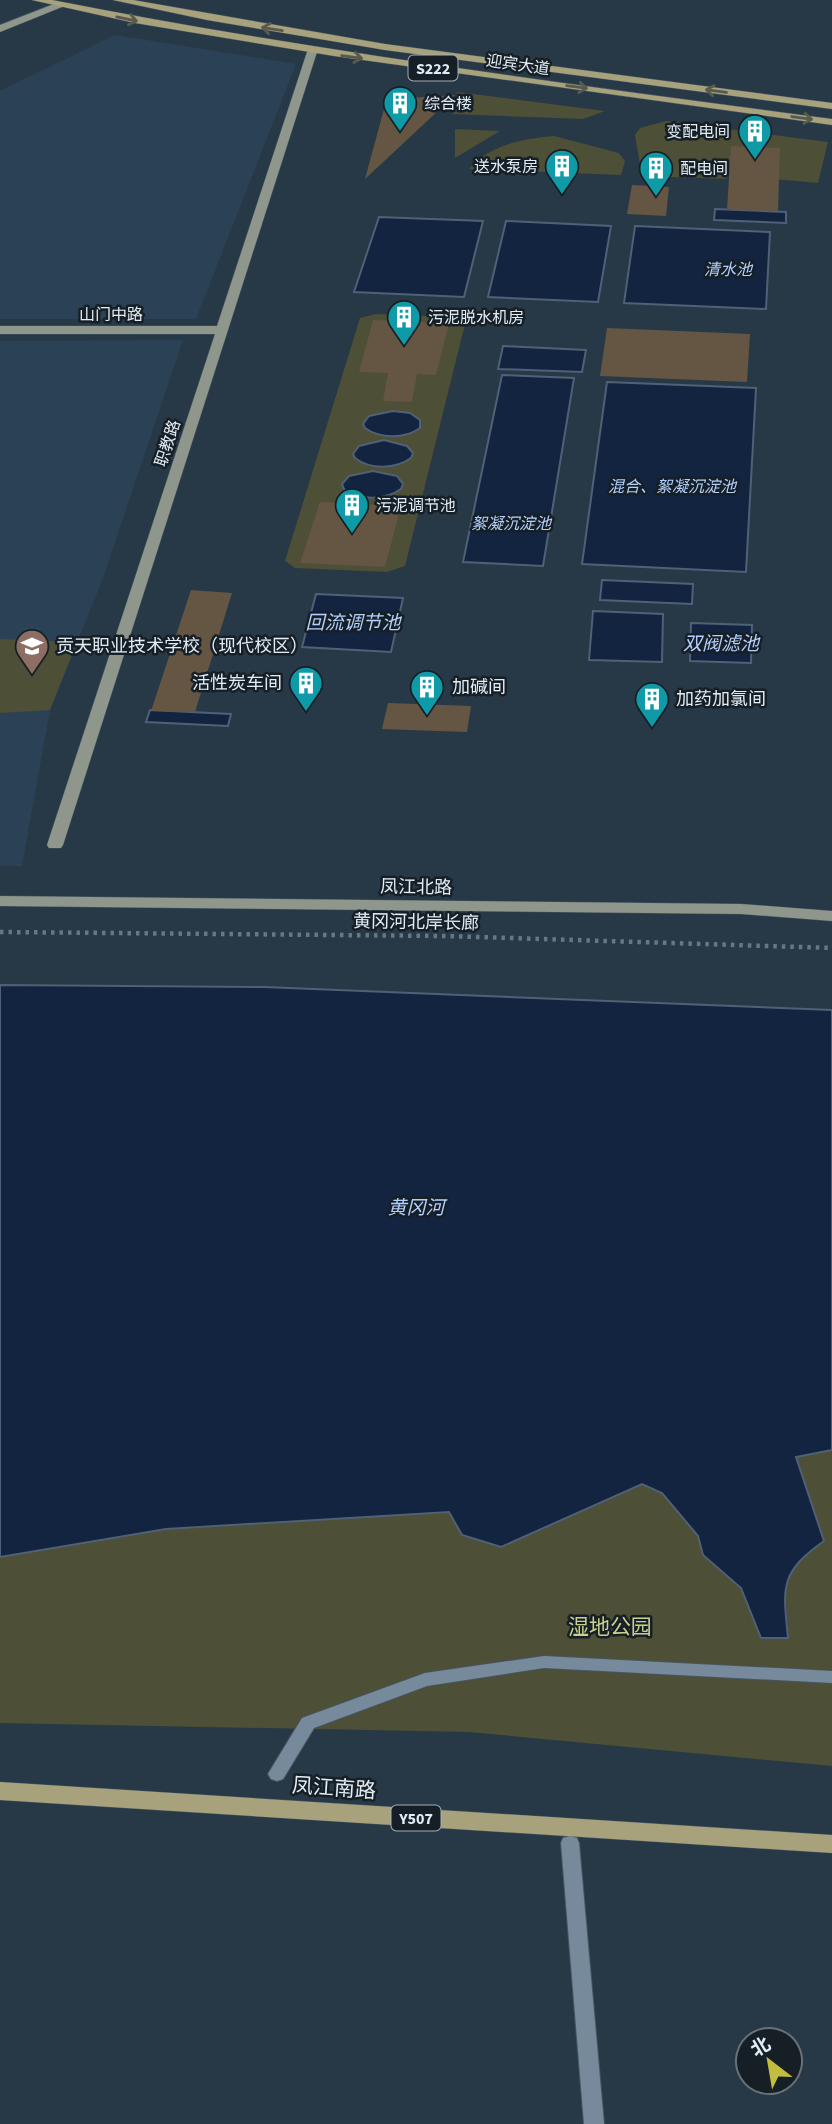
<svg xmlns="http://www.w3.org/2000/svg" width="832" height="2124" viewBox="0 0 832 2124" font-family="'Source Sans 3','Noto Sans SC',sans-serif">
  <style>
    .built { fill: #2b4256 }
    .green { fill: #4d4f36 }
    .water { fill: #122440; stroke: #506076; stroke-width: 2 }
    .building { fill: #655543 }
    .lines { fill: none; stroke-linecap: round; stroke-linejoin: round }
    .lane-casing { stroke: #465561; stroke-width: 2 }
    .secondary-casing { stroke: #465561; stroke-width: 1 }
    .primary-casing { stroke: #465561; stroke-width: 1 }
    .path { stroke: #677783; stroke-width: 4.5; stroke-dasharray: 3.5 5; stroke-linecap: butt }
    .lane { fill: #768a9b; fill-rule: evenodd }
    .secondary { fill: #8f968c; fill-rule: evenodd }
    .primary { fill: #a7a27c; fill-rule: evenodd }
    .oneway { stroke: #585a4d }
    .labels { text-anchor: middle; stroke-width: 5; stroke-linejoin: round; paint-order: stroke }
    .far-street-label { font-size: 16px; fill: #e1ecf5; stroke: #171f26 }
    .shield { fill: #171f26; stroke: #a4aeb7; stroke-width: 2 }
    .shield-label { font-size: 16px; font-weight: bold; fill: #e1ecf5 }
    .far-poi-label { font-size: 16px; fill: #e1ecf5; stroke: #171f26; text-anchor: start }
    .far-water-label { font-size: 16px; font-style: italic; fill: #b2cffd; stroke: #171f26 }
    .poi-label { font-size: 18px; fill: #e1ecf5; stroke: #171f26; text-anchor: start }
    .street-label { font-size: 18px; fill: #e1ecf5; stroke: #171f26 }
    .water-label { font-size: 19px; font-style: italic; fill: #b2cffd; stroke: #171f26 }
    .near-park-label { font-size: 21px; fill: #cad18d; stroke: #171f26 }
    .near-street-label { font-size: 21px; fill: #e1ecf5; stroke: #171f26 }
  </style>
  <rect width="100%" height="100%" fill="#273947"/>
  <g class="built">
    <polygon points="115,35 296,64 196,319 0,319 0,91"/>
    <polygon points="183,340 103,578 50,710 22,866 0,866 0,341"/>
  </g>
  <g class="green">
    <polygon points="457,92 605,111 583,119 452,114"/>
    <polygon points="666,121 828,142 818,183 729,175 726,179 642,176 635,135 640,128"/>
    <polygon points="455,129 500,131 455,158"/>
    <path d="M554 136 619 153 625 161 621 175 469 169C488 145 526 138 554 136Z"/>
    <polygon points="376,314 456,317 465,324 405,566 387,572 295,568 285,561 360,318"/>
    <polygon points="0,639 77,642 50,710 0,713"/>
    <path d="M832 1450V1766L469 1732 0 1723V1557L166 1529 450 1512 501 1547 642 1484 662 1493 698 1536 704 1555 741 1588 761 1638H788C787 1585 774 1576 824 1540L796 1456Z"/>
  </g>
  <g class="water">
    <polygon points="715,209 786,212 786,223 714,220"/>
    <polygon points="379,217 483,221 464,297 354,292"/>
    <polygon points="506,221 611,226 598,302 488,297"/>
    <polygon points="635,226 770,232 766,309 624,303"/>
    <polygon points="503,346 586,350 582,372 498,369"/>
    <polygon points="502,375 574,378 543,566 463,562"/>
    <polygon points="607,382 756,388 746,572 582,564"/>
    <path d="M393 411 410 413 420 420V428C405 439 380 439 365 428L363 424 369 416Z"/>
    <path d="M384 440 407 446 413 453 411 458C396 469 370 470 355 458L353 454 359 446Z"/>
    <path d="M373 471 397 476 403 484 401 489C385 500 360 501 344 489L342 484 349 476Z"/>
    <polygon points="602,580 693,584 692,604 600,600"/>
    <polygon points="316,594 403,598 391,652 302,647"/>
    <polygon points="593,611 663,614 662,662 589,660"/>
    <polygon points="691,623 752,625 751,663 690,661"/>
    <polygon points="150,710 231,714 228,726 146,722"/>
    <path d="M0 985 264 987 832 1010V1450L796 1457 824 1541C779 1573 783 1587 788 1638H761L741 1588 703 1555 698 1536 662 1493 642 1484 501 1547 462 1535 449 1512 166 1529 0 1557Z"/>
  </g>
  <g class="building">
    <polygon points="455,95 365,179 384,109 390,103 409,98"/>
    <polygon points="731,146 780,148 778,211 727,210"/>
    <polygon points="632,185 669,187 666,216 627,214"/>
    <polygon points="373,320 449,323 436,375 417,374 412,402 383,401 388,373 359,372"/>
    <polygon points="607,328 750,334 747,382 600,376"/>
    <polygon points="320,502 401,506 385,567 300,563"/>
    <polygon points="191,590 232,593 195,712 151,711"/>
    <polygon points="388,703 471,706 467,732 382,729"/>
  </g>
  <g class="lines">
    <defs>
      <g id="lane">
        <polygon points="544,1656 832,1671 832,1683 544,1668 427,1686 314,1728 283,1779 277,1781 271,1779 268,1774 302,1718 425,1673"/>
        <polygon points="570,1836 577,1838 579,1843 604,2124 584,2124 561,1843 563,1838"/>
      </g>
      <g id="secondary">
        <polygon points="59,2 64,5 62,7 0,32 0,25"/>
        <polygon points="312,49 317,52 63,845 61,848 49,848 47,845 215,334 0,334 0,326 217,326 307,52"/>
        <polygon points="0,896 741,904 832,911 832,921 741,914 0,906"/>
      </g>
      <g id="primary">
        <path d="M32 0H52C310 51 571 84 832 119V125L334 56 135 23Z"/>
        <polygon points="113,0 133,0 385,44 832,103 832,109 385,50 207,20"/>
        <polygon points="0,1782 832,1835 832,1853 0,1800"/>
      </g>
    </defs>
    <use href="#lane" class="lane-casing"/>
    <use href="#secondary" class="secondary-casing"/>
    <use href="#primary" class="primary-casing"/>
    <polyline class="path" points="0,932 445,936 832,948"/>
    <use href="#lane" class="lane"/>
    <use href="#secondary" class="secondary"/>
    <use href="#primary" class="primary"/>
  </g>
  <defs><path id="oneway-shaft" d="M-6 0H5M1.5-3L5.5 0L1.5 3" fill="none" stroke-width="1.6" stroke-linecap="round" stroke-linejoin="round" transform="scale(1.75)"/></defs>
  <g class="oneway">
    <use href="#oneway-shaft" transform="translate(127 19) rotate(12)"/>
    <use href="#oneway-shaft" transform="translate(272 29) rotate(-171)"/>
    <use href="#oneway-shaft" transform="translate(352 57) rotate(8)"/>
    <use href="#oneway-shaft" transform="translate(577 87) rotate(8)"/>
    <use href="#oneway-shaft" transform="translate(716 91) rotate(-172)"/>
    <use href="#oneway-shaft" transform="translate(802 118) rotate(8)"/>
  </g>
  <defs>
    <symbol id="building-pin" viewBox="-11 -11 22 30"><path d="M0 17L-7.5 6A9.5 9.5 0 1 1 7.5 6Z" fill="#0f9aa8" stroke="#171f26"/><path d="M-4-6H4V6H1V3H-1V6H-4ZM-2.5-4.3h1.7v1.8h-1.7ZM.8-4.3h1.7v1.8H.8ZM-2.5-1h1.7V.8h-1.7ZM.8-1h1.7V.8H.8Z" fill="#fff"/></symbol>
    <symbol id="school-pin" viewBox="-11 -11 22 30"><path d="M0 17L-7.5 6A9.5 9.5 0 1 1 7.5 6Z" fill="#8d6e63" stroke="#171f26"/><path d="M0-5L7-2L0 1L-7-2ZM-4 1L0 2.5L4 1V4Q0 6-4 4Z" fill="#fff"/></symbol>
  </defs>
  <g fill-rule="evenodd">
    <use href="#building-pin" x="381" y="84" width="38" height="52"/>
    <use href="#building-pin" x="736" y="112" width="38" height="52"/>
    <use href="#building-pin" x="543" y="147" width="38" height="52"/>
    <use href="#building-pin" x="637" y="149" width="38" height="52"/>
    <use href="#building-pin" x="385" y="298" width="38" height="52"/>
    <use href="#building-pin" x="333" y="486" width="38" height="52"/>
    <use href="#school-pin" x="13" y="627" width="38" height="52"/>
    <use href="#building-pin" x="287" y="664" width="38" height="52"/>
    <use href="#building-pin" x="408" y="668" width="38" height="52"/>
    <use href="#building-pin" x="633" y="680" width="38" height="52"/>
  </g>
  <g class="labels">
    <g class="far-street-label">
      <text transform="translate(518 64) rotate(8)" y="6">迎宾大道</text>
      <text x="111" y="320">山门中路</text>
      <text transform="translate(167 443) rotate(-72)" y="6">职教路</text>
    </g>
    <g class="shield">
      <rect x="408.5" y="55.5" width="49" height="25" rx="5"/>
      <rect x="391.5" y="1805.5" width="49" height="25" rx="5"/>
    </g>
    <g class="shield-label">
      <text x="433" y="74">S222</text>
      <text x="416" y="1824">Y507</text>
    </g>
    <g class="far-poi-label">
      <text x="424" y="109">综合楼</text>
      <text x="730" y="137" text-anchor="end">变配电间</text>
      <text x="538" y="172" text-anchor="end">送水泵房</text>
      <text x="680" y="174">配电间</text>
      <text x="428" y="323">污泥脱水机房</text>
      <text x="376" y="511">污泥调节池</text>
    </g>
    <g class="far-water-label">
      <text x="728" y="275">清水池</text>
      <text x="672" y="492">混合、絮凝沉淀池</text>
      <text x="511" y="529">絮凝沉淀池</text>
    </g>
    <g class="poi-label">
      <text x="56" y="652">贡天职业技术学校（现代校区）</text>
      <text x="282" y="689" text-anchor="end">活性炭车间</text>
      <text x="452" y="693">加碱间</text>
      <text x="676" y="705">加药加氯间</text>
    </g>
    <g class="street-label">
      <text transform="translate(416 887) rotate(1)" y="6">凤江北路</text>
      <text transform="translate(416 922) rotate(1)" y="6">黄冈河北岸长廊</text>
    </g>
    <g class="water-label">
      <text x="353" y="629">回流调节池</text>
      <text x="721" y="650">双阀滤池</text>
      <text x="416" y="1214">黄冈河</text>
    </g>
    <g class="near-park-label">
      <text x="610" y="1634">湿地公园</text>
    </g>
    <g class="near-street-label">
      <text transform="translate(334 1788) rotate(4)" y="7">凤江南路</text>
    </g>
  </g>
  <g transform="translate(769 2061) rotate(329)"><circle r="33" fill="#171f26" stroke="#687179" stroke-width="2"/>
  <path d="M0-5L12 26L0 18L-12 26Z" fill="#c2bd3f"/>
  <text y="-10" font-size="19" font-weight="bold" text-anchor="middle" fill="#e1ecf5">北</text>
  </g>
</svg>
